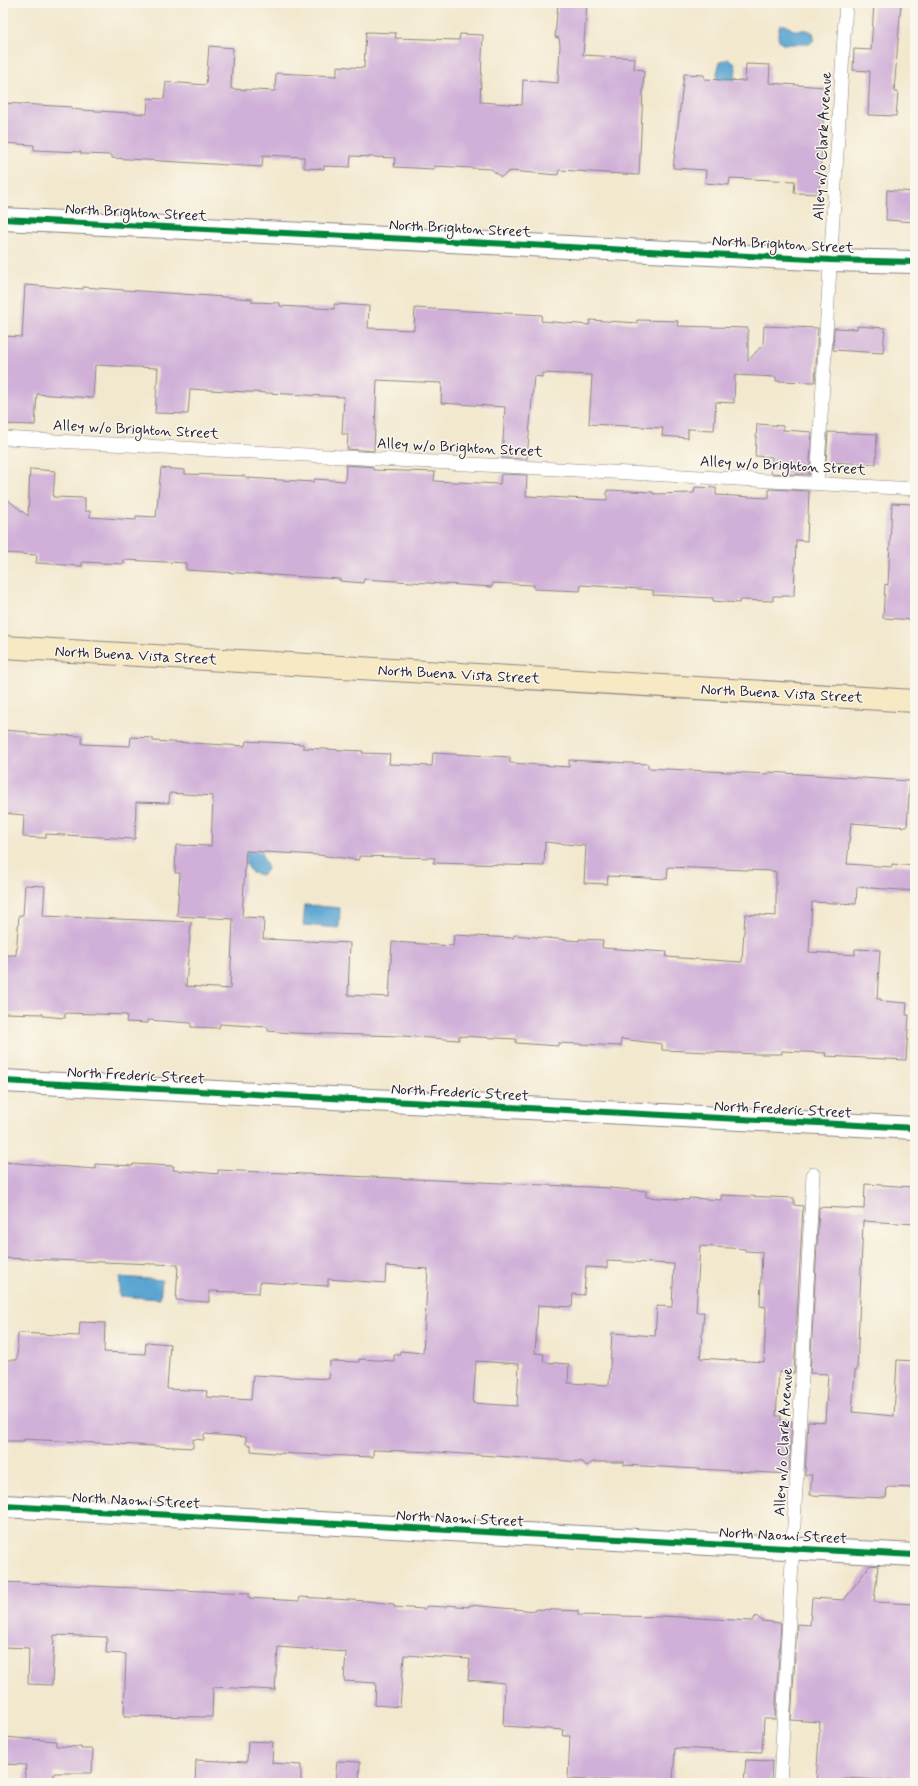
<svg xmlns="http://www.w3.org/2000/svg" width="918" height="1786" viewBox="0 0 918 1786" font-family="Mynerve,sans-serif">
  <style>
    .water { fill: #5aa5d2; stroke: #3e6486 }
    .building { fill: #d0b0d8; fill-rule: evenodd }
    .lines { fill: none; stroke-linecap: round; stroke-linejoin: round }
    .lane-casing { stroke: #8a8584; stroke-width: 14 }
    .street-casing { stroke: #8a8584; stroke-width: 24 }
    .secondary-casing { stroke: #8a8584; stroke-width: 24 }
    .lane { stroke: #fff; stroke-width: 13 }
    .street { stroke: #fff; stroke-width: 22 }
    .secondary { stroke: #f6e9c3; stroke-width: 22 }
    .cycleway-casing { stroke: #fbf7ec; stroke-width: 8 }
    .cycleway { stroke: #00873e; stroke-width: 6 }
    .labels { text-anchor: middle; stroke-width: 3; stroke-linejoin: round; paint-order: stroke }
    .street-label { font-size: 15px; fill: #22223b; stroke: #fbf7ec }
  </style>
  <rect width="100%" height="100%" fill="#fbf7ec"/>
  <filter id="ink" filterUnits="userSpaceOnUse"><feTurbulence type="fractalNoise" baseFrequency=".025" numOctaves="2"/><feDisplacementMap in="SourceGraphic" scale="8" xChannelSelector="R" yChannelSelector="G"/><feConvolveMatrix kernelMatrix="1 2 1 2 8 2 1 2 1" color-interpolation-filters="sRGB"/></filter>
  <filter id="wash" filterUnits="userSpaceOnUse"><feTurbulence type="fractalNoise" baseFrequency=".012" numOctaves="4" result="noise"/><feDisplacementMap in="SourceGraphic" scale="16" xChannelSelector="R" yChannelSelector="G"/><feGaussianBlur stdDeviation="0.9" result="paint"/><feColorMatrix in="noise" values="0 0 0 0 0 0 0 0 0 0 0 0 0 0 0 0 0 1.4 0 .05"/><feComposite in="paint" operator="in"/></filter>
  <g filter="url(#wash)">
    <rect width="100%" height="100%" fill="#f2e8ce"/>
    <g class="water">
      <path d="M780 25H786L793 30C801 31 808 27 814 34L813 41 810 44H782C776 39 778 32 780 25Z"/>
      <polygon points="728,59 735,64 736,69 734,85 718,83 717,73 720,62"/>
      <polygon points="241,834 261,848 262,855 267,866 266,871 262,875 252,873 242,857"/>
      <polygon points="305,905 340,908 339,928 303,925"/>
      <polygon points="120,1277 162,1280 160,1299 119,1296"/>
    </g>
    <g id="blocks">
      <g class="building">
        <polygon points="558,3 587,3 583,55 635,58 634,69 644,70 639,175 559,170 558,175 510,171 501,177 491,169 434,166 434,169 394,167 395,158 351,156 350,167 324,166 324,169 304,168 304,157 263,155 262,167 112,158 112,155 81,154 81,152 34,150 34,145 3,143 3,103 72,107 72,109 81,110 147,114 148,98 164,99 166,82 206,85 209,46 233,48 231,89 275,91 276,73 337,76 337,66 364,68 366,32 396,33 395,38 459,40 460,34 483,35 480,102 522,105 523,80 558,83 560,45 559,38 555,37"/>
        <polygon points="874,3 901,3 894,92 898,92 896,116 868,115 870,71 853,70 854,49 871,50"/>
        <polygon points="746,64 770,65 769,83 825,87 819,194 794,193 795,181 730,178 729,185 705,183 706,170 673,168 684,74 704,75 704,79 745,81"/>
        <polygon points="887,190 915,192 915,222 886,220"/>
        <polygon points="25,285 83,289 83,287 252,299 252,302 280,303 280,306 334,309 334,304 369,306 368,328 414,330 415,308 542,315 541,321 589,325 590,320 637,323 637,320 678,321 677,326 748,328 748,361 763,344 764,326 818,328 815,382 776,381 776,377 735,375 734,403 716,402 714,430 688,429 688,438 662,436 663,428 589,424 592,375 542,373 542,377 534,376 527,459 502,458 505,407 441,403 442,383 377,380 374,451 347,449 348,434 342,434 344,397 190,389 188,414 155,413 158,368 95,365 93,398 37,394 35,425 3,424 3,336 22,337"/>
        <polygon points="857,326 885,328 883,353 833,350 834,328 857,329"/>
        <polygon points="757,424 783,426 783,430 812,432 809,475 771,473 772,457 755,456"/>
        <polygon points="828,432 877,434 876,464 826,462"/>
        <polygon points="346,465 373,467 373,470 435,472 434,481 500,484 501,474 527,475 526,496 607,500 607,490 653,492 653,494 694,493 695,487 716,488 716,495 769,498 769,489 809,491 807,541 796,540 794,596 773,596 773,601 740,600 739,603 713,601 713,598 653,595 653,590 581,585 580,591 534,589 534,585 493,583 492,587 364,579 363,583 340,581 340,579 186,570 186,563 124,560 124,564 82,562 82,566 36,563 37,555 3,553 3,496 28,516 30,469 55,471 53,497 85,498 85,511 90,511 90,517 136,520 136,516 156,517 161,468 185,470 185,474 245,476 247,478 314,482 314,479 345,481"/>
        <polygon points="892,503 915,504 915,620 883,618 885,584 888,585"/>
        <path d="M3 730 28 732V734L82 736V744L130 746 131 737 153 738V741L245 746 246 741 303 744V748L363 751 362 753 390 754 389 764 432 766 433 753 510 757V763L540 765 569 767V760L648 764V768L768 774 769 772 910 781 907 827 851 823 847 864 892 867V864L915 866V891L857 887 856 904 812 902 809 952 855 955V949L880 950 877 999H881V1001L907 1003 906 1015H909L906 1060 825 1056 826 1053 782 1051V1054H757L662 1050V1044L621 1039V1046L558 1043V1046L516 1043V1039L459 1036V1040L402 1036 291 1033 268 1031V1027L220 1024 219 1028 191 1027V1023L148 1020V1023L126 1022 127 1015 65 1013V1018L43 1016V1014L3 1013V955H16L19 915H23L25 885 45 886 43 916 191 922 186 986 230 989 233 919 177 916 180 873H175L176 845 211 846 213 796 170 793 169 803 136 802 135 839 46 834V838L23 837 24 815 3 813ZM545 842 586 846 584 883 607 884 608 876 667 879 668 867 772 871 776 872V916L745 914 742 962 666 957 667 952 602 948 603 940 579 939V941L514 935 513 938 454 935 453 946 392 942 389 997 348 995 350 943 263 939 264 918 242 917 246 851 318 855 359 860V856L435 858 433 863 544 866Z"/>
        <path d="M3 1162 95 1169V1164L133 1166V1164L174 1166 173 1170 218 1174V1170L610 1188 646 1191V1197L689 1200V1198L721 1200V1195L794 1198V1205L803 1206 794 1373 779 1372 776 1416H781V1420L792 1421 789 1474 624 1465V1462H593L587 1466 582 1462 436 1452 373 1450V1457L273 1453 251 1451V1445L246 1444V1437L204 1434V1440L193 1439V1448L24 1439V1441H3V1360H17L18 1333 79 1336 80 1322 105 1323 104 1352 145 1354 146 1342 170 1344 167 1389 207 1391 206 1397 251 1400 253 1375 329 1379 330 1361 359 1362V1359L394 1361V1355H399L400 1351 423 1353 428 1269 386 1266 385 1283 328 1279V1286L260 1282 259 1293 209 1291V1302L176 1300 178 1265 3 1258ZM700 1246 745 1249V1251L762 1252 760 1306 766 1307 764 1362 700 1358 704 1312H696ZM607 1261 674 1264 672 1307 657 1306 655 1336 612 1333 609 1385 568 1383 569 1364 543 1362 544 1354 535 1353 538 1305 572 1307 573 1294 584 1295 586 1267 607 1268ZM476 1361 519 1364 517 1406 473 1403Z"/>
        <polygon points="865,1184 915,1187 915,1224 863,1221 857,1370 855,1370 852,1412 894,1416 897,1360 915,1361 915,1488 887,1487 886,1498 810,1495 812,1475 805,1475 808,1421 825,1422 828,1374 810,1373 819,1207 864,1209"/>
        <polygon points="870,1565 878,1566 874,1602 915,1604 915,1782 845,1778 845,1783 816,1783 820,1722 791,1720 797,1624 810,1625 812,1598 844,1600"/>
        <polygon points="3,1582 224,1592 249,1593 249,1598 299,1601 300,1597 367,1601 394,1604 394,1607 424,1609 427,1606 446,1607 447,1605 469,1607 469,1605 536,1611 536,1609 578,1611 578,1615 661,1617 661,1616 752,1621 756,1616 762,1621 781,1623 775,1719 764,1719 762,1752 675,1748 673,1783 568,1779 570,1736 563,1736 564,1730 503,1726 505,1683 468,1680 470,1659 404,1655 400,1707 375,1705 376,1683 344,1681 346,1652 278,1647 275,1690 213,1687 212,1717 124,1716 126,1654 106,1653 107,1637 54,1635 52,1685 28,1684 29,1648 3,1647"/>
        <polygon points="3,1737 56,1741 56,1746 81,1747 81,1749 93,1749 92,1773 54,1773 53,1783 24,1783 26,1765 3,1764"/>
        <polygon points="248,1741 273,1742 272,1763 301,1765 301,1783 195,1783 196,1760 247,1762"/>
        <polygon points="746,1760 772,1761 771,1783 744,1783"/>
        <polygon points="337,1761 360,1762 359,1783 335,1783"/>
      </g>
    </g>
  </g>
  <g filter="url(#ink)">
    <use href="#blocks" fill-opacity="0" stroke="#8a8584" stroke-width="1"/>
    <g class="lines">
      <defs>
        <g id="lane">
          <polyline points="3,438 915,489"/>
          <polyline points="817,483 846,3"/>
          <polyline points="780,1783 813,1174"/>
        </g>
        <g id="street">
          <polyline points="3,219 831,260 915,262"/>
          <polyline points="3,1081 915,1128"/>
          <polyline points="3,1506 915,1555"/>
        </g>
        <polyline id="secondary" points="3,647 915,701"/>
      </defs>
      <use href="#lane" class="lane-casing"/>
      <use href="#street" class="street-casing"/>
      <use href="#secondary" class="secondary-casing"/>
      <use href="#lane" class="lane"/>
      <use href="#street" class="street"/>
      <use href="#secondary" class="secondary"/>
      <defs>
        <g id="cycleway">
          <polyline points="3,219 831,260 915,262"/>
          <polyline points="3,1081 915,1128"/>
          <polyline points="3,1506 915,1555"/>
        </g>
      </defs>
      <use href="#cycleway" class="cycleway-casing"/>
      <use href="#cycleway" class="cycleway"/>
    </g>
  </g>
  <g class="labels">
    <g class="street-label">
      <text transform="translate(822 146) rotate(-87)" y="5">Alley n/o Clark Avenue</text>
      <text transform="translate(136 212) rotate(3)" y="5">North Brighton Street</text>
      <text transform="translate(460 228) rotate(3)" y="5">North Brighton Street</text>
      <text transform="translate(783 244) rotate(3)" y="5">North Brighton Street</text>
      <text transform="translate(136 429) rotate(3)" y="5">Alley w/o Brighton Street</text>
      <text transform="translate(460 447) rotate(3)" y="5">Alley w/o Brighton Street</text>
      <text transform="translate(783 465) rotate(3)" y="5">Alley w/o Brighton Street</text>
      <text transform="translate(136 655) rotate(3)" y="5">North Buena Vista Street</text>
      <text transform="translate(459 674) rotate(3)" y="5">North Buena Vista Street</text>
      <text transform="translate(782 693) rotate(3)" y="5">North Buena Vista Street</text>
      <text transform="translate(136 1075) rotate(3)" y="5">North Frederic Street</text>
      <text transform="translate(460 1092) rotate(3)" y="5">North Frederic Street</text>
      <text transform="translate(783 1109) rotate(3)" y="5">North Frederic Street</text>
      <text transform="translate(783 1442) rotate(-87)" y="5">Alley n/o Clark Avenue</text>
      <text transform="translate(136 1500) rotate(3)" y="5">North Naomi Street</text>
      <text transform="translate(460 1518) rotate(3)" y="5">North Naomi Street</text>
      <text transform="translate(783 1535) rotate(3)" y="5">North Naomi Street</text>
    </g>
  </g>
  <rect width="918" height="1786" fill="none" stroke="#fbf7ec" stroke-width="16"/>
</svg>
